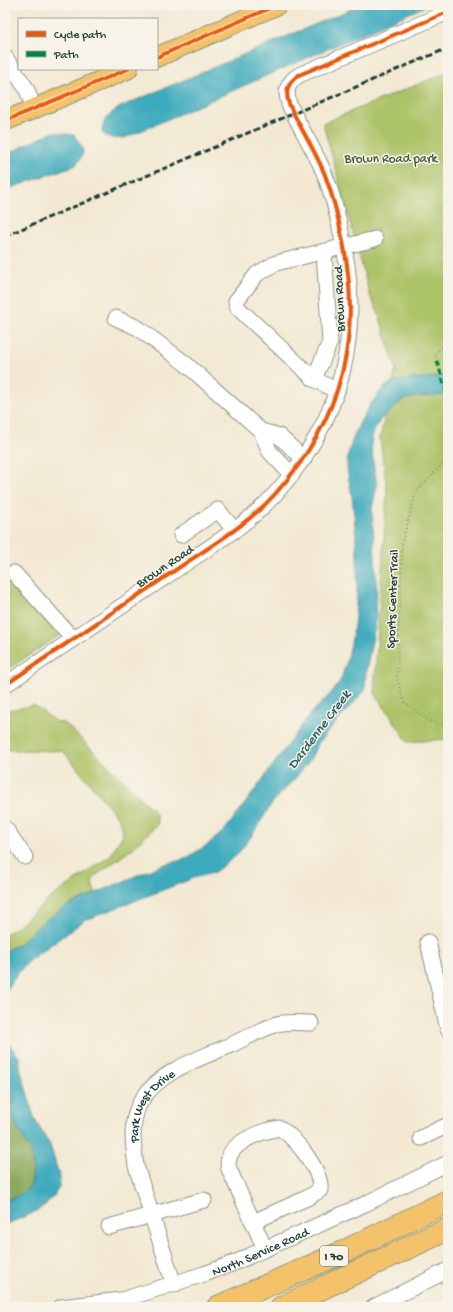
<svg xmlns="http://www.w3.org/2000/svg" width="453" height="1312" viewBox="0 0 453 1312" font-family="'Gochi Hand',sans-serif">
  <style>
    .green { fill: #adc368; stroke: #66804e }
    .forest { fill: #8aa95c; stroke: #547348 }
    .water { fill: #3eaabd; stroke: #2e7478 }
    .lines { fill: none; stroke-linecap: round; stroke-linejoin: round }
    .minor-casing { stroke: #899384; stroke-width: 17 }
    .major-casing { stroke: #899384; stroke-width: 21 }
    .highway-casing { stroke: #899384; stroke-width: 24 }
    .path { stroke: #899384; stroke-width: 2; stroke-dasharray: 1 3; stroke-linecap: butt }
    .minor { stroke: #fff; stroke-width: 15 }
    .major { stroke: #f3c26a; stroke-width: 19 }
    .highway { stroke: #f3c26a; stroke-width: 22 }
    .rail { stroke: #1f3d34; stroke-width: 3; stroke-dasharray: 6 3; stroke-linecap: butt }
    .quiet { stroke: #00873e; stroke-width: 3; stroke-dasharray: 6 3; stroke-linecap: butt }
    .cycleway-casing { stroke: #f7f3e8; stroke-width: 6 }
    .cycleway { stroke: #e8590c; stroke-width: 4 }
    .labels { text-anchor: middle; stroke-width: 3; stroke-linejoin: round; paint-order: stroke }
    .shield { fill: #f7f3e8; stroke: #60746a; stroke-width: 1 }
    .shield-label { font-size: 12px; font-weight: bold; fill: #1f3d34 }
    .park-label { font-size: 13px; fill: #425e41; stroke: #f7f3e8 }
    .street-label { font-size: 13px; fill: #1f3d34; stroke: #f7f3e8 }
    .water-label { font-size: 14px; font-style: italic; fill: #285e5d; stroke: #f7f3e8 }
  </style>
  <rect width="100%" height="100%" fill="#f7f3e8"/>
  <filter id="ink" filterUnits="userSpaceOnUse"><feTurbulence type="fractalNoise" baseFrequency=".025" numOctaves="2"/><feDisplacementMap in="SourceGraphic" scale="8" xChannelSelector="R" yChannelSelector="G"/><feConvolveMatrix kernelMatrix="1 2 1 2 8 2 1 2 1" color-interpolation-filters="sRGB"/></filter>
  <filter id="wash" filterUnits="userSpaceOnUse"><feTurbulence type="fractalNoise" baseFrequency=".012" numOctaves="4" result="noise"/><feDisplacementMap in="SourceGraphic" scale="16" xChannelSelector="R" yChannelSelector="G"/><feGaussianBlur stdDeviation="0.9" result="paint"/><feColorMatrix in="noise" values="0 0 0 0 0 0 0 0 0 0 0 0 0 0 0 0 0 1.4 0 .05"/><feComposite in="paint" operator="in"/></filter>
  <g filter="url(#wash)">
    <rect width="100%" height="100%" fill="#f3e9d3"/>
    <g class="green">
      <polygon points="448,72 448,739 408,742 374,692 387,492 380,438 396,369 378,312 370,296 323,123"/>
      <polygon points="5,580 60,635 5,671"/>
      <polygon points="34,705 56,722 65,723 156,813 158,824 132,849 94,877 92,884 96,894 79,901 44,921 20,943 5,951 5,934 18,926 49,899 110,856 123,834 119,819 63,751 5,750 5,711"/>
    </g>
    <polygon class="forest" points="5,1076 12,1095 14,1122 32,1154 33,1165 32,1183 28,1189 12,1199 5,1200"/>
    <g class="water">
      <path d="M361 5H428L127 137C117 140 111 139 102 133 102 118 111 113 122 106Z"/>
      <path d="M53 132 74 135C84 149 87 151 76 165L5 190V155Z"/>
      <path d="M448 375V395L415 397 403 400 380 420 373 433 371 445 377 486 372 508 377 591 376 621 366 671 365 690 319 742 310 760 294 780 273 802 251 837 236 856 213 873 194 878 85 920 31 959 16 975 5 993V951L20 943 44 921 67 906 140 874 165 864 185 859 207 845 223 832C254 794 280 753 310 715 320 702 336 692 342 676 361 622 359 561 353 505 352 491 347 477 347 463 348 441 370 397 389 384 399 377 433 379 448 375Z"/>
      <polygon points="5,1037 19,1057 21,1071 35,1120 50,1145 60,1178 59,1187 54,1196 44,1206 31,1214 5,1225 5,1200 12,1199 28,1189 32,1183 33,1165 32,1154 14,1122 12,1095 5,1076"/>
    </g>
  </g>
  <g filter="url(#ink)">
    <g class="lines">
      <defs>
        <g id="minor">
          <polyline points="5,57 26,88 34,108"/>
          <polyline points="116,318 138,328 186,364 261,431 279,436 304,459"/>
          <polyline points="314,379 330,342 324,252"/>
          <polyline points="337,391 314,379 238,308 236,301 257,274 276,263 375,239"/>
          <polyline points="261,431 270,452 292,475"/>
          <polyline points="181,535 218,510 234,530"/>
          <polyline points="14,573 73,639"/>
          <path d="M5 685C61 647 118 609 174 571 209 547 248 525 276 493 343 418 363 334 342 237 338 216 332 194 325 175 315 150 300 128 289 104 285 91 287 83 299 75L448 12"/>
          <polyline points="5,828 25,857"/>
          <polyline points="428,942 448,1029"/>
          <polyline points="421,1138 448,1125"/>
          <path d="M253 1222 307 1198 320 1190C322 1170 295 1138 280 1128 261 1131 222 1144 229 1169L265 1249"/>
          <polyline points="109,1227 204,1200"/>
          <path id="s1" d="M174 1285 136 1166C133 1144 129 1118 143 1098 163 1069 202 1058 233 1044 247 1037 262 1029 277 1024 287 1021 301 1023 311 1023"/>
          <path id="s2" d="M61 1307 122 1300 204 1274 234 1263 365 1204 448 1163"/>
          <polyline points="374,1307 448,1270"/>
        </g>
        <g id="major">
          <polyline points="157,57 277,5"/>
          <polyline points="5,121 128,69"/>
        </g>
        <g id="highway">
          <polyline points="218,1307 343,1252 448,1201"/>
          <polyline points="282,1307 448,1229"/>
        </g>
      </defs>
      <use href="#minor" class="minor-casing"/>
      <use href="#major" class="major-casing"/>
      <use href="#highway" class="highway-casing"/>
      <g class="path">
        <polyline points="437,361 435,354 448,341"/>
        <polyline points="448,458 416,492 402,543 397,678 404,702 429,721 448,727"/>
      </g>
      <use href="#minor" class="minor"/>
      <use href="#major" class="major"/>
      <use href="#highway" class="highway"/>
      <polyline class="rail" points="5,236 448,48"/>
      <polyline class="quiet" points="437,361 448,398"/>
      <defs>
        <g id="cycleway">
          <polyline points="157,57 277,5"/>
          <polyline points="5,121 128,69"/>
          <path d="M5 685C61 647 118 609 174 571 209 547 248 525 276 493 343 418 363 334 342 237 338 216 332 194 325 175 315 150 300 128 289 104 285 91 287 83 299 75L448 12"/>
        </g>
      </defs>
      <use href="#cycleway" class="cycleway-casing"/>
      <use href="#cycleway" class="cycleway"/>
    </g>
  </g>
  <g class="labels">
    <rect class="shield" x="320" y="1246" width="28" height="20" rx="3"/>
    <g class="shield-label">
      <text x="334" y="1260">I 70</text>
    </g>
    <g class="park-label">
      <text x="391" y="162">Brown Road park</text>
    </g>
    <g class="street-label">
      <text transform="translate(338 299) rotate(-92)" y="5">Brown Road</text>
      <text transform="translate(164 565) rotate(-34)" y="5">Brown Road</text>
      <text transform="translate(391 599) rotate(-88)" y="5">Sports Center Trail</text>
      <text dy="5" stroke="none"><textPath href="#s1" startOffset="192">Park West Drive</textPath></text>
      <text dy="5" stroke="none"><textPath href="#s2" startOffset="208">North Service Road</textPath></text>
    </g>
    <g class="water-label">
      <text transform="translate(318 729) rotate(-53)" y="5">Dardenne Creek</text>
    </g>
  </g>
  <rect width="453" height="1312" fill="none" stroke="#f7f3e8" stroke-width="20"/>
  <rect x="18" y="18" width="140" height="52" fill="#f7f3e8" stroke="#a1aaa0"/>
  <rect x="26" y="31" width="20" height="6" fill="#e8590c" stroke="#a1aaa0"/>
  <text x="54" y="38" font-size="12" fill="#1f3d34">Cycle path</text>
  <rect x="26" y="51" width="20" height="6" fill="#00873e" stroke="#a1aaa0"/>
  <text x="54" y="58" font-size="12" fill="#1f3d34">Path</text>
</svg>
